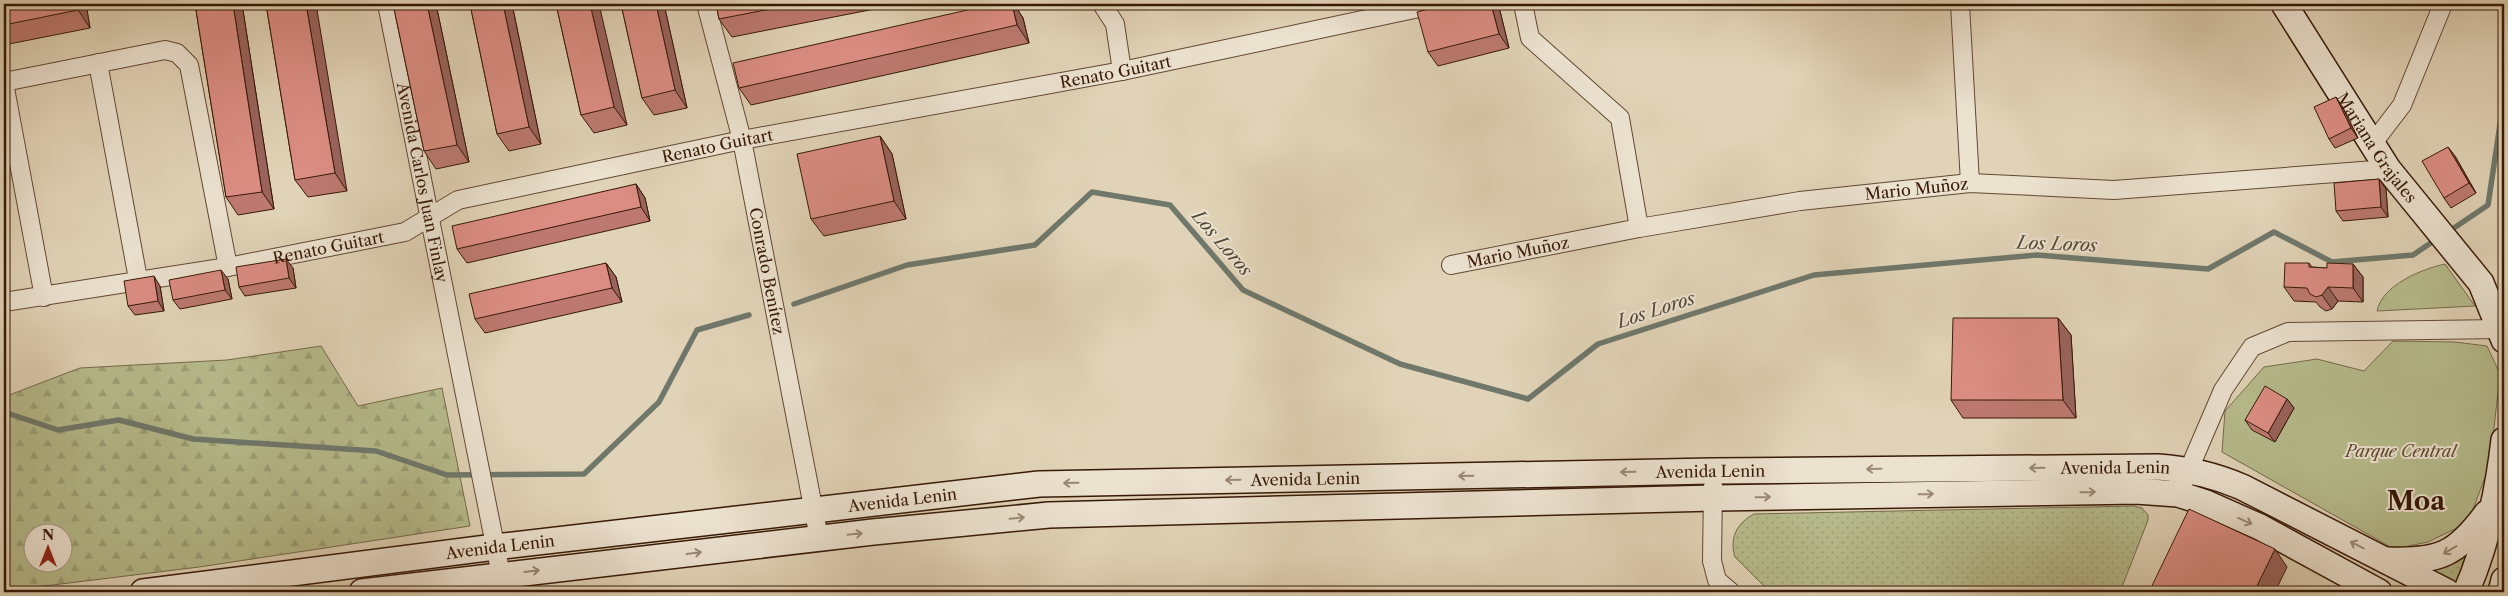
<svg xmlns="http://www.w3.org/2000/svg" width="2508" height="596" viewBox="0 0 2508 596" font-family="'Libre Caslon Text',serif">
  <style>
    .grass { fill: url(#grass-dots); stroke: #766a49 }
    .forest { fill: url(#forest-firs); stroke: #766a49; fill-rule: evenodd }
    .green { fill: #b6bb8c; stroke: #766a49 }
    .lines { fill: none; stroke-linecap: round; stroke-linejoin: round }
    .stream { stroke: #6f786b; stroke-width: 5.5 }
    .street-casing { stroke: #624832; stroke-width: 20 }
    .secondary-casing { stroke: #371906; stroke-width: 28 }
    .street { stroke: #ece2d0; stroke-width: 18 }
    .secondary { stroke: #ece2d0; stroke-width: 25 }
    .wall { fill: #bd7971; stroke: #371906 }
    .shaded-wall { fill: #9a635c; stroke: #371906 }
    .building { fill: #dc8d83; stroke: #371906 }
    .oneway { stroke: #9b8875 }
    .labels { text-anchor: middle; stroke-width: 4; stroke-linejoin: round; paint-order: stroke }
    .street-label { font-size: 16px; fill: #371906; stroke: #ece2d0 }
    .park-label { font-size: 16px; font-style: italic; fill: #5d4a2e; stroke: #ece2d0 }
    .water-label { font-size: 18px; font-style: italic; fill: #534938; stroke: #ece2d0 }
    .town-label { font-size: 26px; font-weight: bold; fill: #371906; stroke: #ece2d0 }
  </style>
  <defs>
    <pattern id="grass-dots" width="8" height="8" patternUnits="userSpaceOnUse" patternTransform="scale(1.25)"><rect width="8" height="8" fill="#b6bb8c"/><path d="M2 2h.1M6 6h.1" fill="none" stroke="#9da077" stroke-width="1.8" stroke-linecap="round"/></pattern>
    <pattern id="forest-firs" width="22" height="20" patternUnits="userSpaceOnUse" patternTransform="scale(1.25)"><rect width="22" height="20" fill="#b6bb8c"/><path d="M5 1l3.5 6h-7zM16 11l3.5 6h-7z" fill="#9da077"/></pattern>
  </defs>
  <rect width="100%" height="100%" fill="#e1d3b7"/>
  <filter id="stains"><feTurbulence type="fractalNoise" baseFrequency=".004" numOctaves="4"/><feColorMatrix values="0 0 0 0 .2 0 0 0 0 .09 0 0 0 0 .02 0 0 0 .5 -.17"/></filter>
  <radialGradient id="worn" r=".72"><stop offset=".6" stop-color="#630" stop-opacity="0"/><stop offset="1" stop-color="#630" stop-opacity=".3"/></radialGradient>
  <g class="grass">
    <path d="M2133 506 2142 508 2148 515V520L2120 592H1770L1735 557C1729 538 1737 523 1754 514Z"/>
    <polygon points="2477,542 2459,585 2419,569"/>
  </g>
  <path class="forest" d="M321 346 358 406 442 388 470 526 199 567 4 591V397L80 368 227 360ZM32 534H62V564H32Z"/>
  <g class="green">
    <path d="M2445 264 2475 306 2377 311C2382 285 2422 269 2445 264Z"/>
    <polygon points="2393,341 2455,342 2487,346 2500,374 2490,464 2472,512 2459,527 2428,542 2394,549 2222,452 2225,411 2264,367 2317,359 2364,371"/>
  </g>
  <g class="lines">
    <g class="stream">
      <polyline points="2448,232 2488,205 2504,98"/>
      <polyline points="794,304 907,265 1035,245 1092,192 1170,205 1243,290 1400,364 1528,399 1598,344 1814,275 2037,255 2208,269 2274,232 2332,262 2413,255 2438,238"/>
      <polyline points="4,412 58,430 119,420 193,439 376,451 447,475 584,474 659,402 697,330 749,315"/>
    </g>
    <defs>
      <g id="street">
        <path id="s1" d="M387 4 501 575"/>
        <path id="s2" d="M706 4 742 140 819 538"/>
        <polyline points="1102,4 1115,24 1122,71"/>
        <polyline points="1523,4 1530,38 1620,118 1639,228"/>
        <polyline points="1960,4 1970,183"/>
        <polyline points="98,63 138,279"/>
        <polyline points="4,82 165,50 177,53 189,65 228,267"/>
        <polyline points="4,83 44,297"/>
        <polyline points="2373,143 2402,105 2443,4"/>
        <path id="s3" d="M1451 265 1639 228 1800 201 1970 183 2114 190 2388 169"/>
        <path id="s4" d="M4 302 228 267 405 232 458 200 742 140 1122 71 1438 4"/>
        <polyline points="2184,481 2223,390 2252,347 2288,332 2500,329"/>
        <polyline points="1713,486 1712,561 1717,580 1731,592"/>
      </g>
      <g id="secondary">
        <path id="s5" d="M2284 4 2388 169 2481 283 2504 340"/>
        <path d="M2388 560C2440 562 2457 554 2487 513"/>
        <path id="s6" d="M143 592 495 547 1039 484 1712 471 2158 467C2189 469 2214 475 2242 487L2447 592"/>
        <polyline points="362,592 873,532 1049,515 1714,498 2136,491 2178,494 2206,503 2260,527 2379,592"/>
        <path d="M2466 592C2487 544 2498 492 2504 440"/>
        <polyline points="2501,592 2504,580"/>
      </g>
    </defs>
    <use href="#street" class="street-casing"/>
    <use href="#secondary" class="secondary-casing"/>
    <use href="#street" class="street"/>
    <use href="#secondary" class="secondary"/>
  </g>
  <g class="wall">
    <polygon points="4,4 86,4 90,28 4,45"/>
    <polygon points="195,4 242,4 274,209 238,215 226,197"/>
    <polygon points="266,4 347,191 308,197 295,180"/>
    <polygon points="393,4 436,4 469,162 436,169 424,151"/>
    <polygon points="470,4 512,4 541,144 509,151 497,134"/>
    <polygon points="556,4 627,125 594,133 581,115"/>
    <polygon points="621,4 664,4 687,108 654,115 642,98"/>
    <polygon points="716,4 900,4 732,37 719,19"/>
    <polygon points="994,4 1014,4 1023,18 1029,43 751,105 739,88"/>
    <polygon points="1448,4 1496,4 1499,7 1509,48 1438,66 1428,52"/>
    <polygon points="2342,106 2358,138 2335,148 2329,139"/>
    <polygon points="880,136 892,154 906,219 824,236 811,219"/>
    <polygon points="2455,156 2476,193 2451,208 2444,198"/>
    <polygon points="636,184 645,198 650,221 467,263 457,249"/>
    <polygon points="2386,189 2388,217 2343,221 2336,211"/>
    <polygon points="606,263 616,277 622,302 485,333 475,319"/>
    <polygon points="2309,263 2312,267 2327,268 2353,264 2363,277 2363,302 2338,301 2332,309 2326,311 2320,307 2316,302 2294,301 2284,287"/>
    <polygon points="293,268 296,288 245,296 239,287"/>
    <polygon points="228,279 232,299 180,309 173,300"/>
    <polygon points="160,286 164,311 135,315 128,306"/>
    <polygon points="2058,318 2071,335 2076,418 1963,418 1951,400"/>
    <polygon points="2287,399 2294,408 2275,442 2252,430 2245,420"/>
  </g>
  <g class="shaded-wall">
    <polygon points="77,4 86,4 90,28 78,10"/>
    <polygon points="233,4 242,4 274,209 262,192"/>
    <polygon points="306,4 316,4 347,191 335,173"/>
    <polygon points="427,4 436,4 469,162 457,145"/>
    <polygon points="503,4 512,4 541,144 529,127"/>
    <polygon points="590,4 599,4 627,125 614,107"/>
    <polygon points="656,4 664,4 687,108 675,90"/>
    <polygon points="1012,4 1014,4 1023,18 1029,43 1017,25"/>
    <polygon points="1491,4 1496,4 1499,7 1509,48 1499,34"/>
    <polygon points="2336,97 2342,106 2358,138 2351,128"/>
    <polygon points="880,136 892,154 906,219 894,201"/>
    <polygon points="2448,147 2455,156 2476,193 2469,183"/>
    <polygon points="2379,179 2386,189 2388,217 2381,207"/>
    <polygon points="636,184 645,198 650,221 641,207"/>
    <polygon points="286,259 293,268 296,288 289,278"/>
    <polygon points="606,263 616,277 622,302 612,288"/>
    <polygon points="2353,264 2363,277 2363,302 2353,288"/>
    <polygon points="221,270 228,279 232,299 225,290"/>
    <polygon points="154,276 160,286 164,311 158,301"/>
    <polygon points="2328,287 2338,301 2332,309 2322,295"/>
    <polygon points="2058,318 2071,335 2076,418 2063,400"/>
    <polygon points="2287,399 2294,408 2275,442 2268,433"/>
    <polygon points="2275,549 2287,567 2275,592 2254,592"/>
  </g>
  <g class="building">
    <polygon points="4,4 77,4 78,10 4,25"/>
    <polygon points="195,4 233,4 262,192 226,197"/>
    <polygon points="266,4 306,4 335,173 295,180"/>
    <polygon points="393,4 427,4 457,145 424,151"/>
    <polygon points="470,4 503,4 529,127 497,134"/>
    <polygon points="556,4 590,4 614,107 581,115"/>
    <polygon points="621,4 656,4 675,90 642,98"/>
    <polygon points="716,4 796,4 719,19"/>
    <polygon points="994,4 1012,4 1017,25 739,88 733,63"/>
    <polygon points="1448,4 1491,4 1499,34 1428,52 1417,12"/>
    <polygon points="2336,97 2351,128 2329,139 2314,107"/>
    <polygon points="880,136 894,201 811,219 797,154"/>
    <polygon points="2448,147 2469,183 2444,198 2422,161"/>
    <polygon points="2379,179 2381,207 2336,211 2334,183"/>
    <polygon points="636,184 641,207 457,249 452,226"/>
    <polygon points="286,259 289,278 239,287 236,267"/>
    <polygon points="606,263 612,288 475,319 469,294"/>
    <polygon points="2285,263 2309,263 2309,267 2327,268 2327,263 2353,264 2353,288 2328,287 2322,295 2316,297 2310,294 2307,288 2284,287"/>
    <polygon points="221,270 225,290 173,300 169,280"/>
    <polygon points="154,276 158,301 128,306 124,281"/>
    <polygon points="1953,318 2058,318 2063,400 1951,400"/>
    <polygon points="2265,386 2287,399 2268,433 2245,420"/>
    <polygon points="2189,509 2275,549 2254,592 2149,592"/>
  </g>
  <defs><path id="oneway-shaft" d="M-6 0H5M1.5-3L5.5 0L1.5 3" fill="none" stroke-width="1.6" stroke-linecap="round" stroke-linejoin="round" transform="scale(1.25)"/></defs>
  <g class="oneway">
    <use href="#oneway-shaft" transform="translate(2037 468) rotate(179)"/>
    <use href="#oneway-shaft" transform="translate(1874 469) rotate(179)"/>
    <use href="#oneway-shaft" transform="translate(1628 472) rotate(179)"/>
    <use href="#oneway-shaft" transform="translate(1466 476) rotate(179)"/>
    <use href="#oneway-shaft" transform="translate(1233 480) rotate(179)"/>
    <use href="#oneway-shaft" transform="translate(1071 483) rotate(179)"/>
    <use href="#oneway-shaft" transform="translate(2088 492) rotate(-1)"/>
    <use href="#oneway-shaft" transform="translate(1926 494) rotate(-1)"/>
    <use href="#oneway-shaft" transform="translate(1763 497) rotate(-1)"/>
    <use href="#oneway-shaft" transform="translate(1017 518) rotate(-6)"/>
    <use href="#oneway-shaft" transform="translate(2245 521) rotate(24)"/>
    <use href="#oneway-shaft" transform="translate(855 534) rotate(-6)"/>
    <use href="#oneway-shaft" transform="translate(2357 545) rotate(-153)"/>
    <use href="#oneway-shaft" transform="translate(2450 550) rotate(149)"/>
    <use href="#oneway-shaft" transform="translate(694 553) rotate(-7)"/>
    <use href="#oneway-shaft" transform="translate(532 571) rotate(-7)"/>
  </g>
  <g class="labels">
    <g class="street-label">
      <text dy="6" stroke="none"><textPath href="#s4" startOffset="1139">Renato Guitart</textPath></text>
      <text dy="6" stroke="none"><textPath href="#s4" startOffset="734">Renato Guitart</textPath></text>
      <text dy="6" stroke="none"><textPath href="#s5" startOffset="171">Mariana Grajales</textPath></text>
      <text dy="6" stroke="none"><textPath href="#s1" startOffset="182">Avenida Carlos Juan Finlay</textPath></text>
      <text dy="6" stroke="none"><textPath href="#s3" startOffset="472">Mario Muñoz</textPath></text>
      <text dy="6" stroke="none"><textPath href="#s4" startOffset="329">Renato Guitart</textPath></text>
      <text dy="6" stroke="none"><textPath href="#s3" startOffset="68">Mario Muñoz</textPath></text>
      <text dy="6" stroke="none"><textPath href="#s2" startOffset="274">Conrado Benítez</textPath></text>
      <text dy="6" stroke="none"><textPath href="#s6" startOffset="1979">Avenida Lenin</textPath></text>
      <text dy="6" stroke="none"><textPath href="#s6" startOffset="1574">Avenida Lenin</textPath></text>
      <text dy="6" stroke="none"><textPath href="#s6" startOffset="1169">Avenida Lenin</textPath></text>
      <text dy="6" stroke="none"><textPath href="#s6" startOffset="765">Avenida Lenin</textPath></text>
      <text dy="6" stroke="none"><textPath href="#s6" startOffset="360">Avenida Lenin</textPath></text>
    </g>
    <g class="park-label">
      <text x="2401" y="457">Parque Central</text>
    </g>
    <g class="water-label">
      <text transform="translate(1222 243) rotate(49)" y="6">Los Loros</text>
      <text transform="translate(2057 244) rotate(2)" y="6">Los Loros</text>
      <text transform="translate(1656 310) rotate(-18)" y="6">Los Loros</text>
    </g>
    <g class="town-label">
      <text x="2416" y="510">Moa</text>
    </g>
  </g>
  <rect width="2508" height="596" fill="none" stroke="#e1d3b7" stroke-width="20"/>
  <rect x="5" y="5" width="2498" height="586" fill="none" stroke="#371906" stroke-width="2.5"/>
  <rect x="10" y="10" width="2488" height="576" fill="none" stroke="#371906"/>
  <g transform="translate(48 548)"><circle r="24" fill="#ece2d0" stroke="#a4927f"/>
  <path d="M0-4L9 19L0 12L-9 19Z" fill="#8f2418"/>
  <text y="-8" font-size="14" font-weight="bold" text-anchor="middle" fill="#371906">N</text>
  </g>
  <rect width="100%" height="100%" filter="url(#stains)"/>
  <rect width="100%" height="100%" fill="url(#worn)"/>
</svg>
